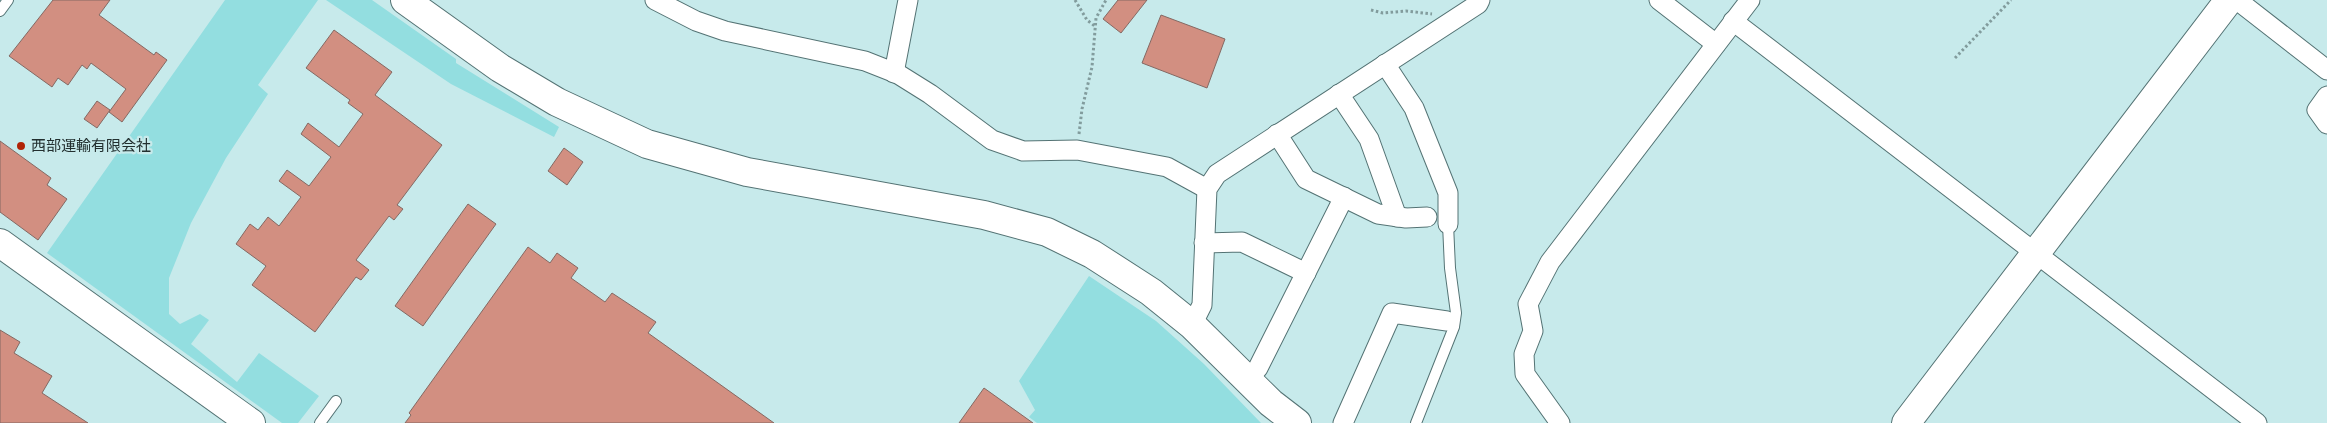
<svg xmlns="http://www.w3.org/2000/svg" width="2327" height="423" viewBox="0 0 2327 423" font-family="'Public Sans','Noto Sans JP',sans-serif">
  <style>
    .green { fill: #93dee0 }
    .building { fill: #d28f81; stroke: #846963 }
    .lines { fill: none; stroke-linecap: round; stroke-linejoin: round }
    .lane-casing { stroke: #547374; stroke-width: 12 }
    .street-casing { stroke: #547374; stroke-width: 21 }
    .secondary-casing { stroke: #547374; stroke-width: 30 }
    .path { stroke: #829c9d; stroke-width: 3; stroke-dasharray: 2.5 2.5; stroke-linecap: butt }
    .lane { stroke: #fff; stroke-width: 10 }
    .street { stroke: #fff; stroke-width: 19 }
    .secondary { stroke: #fff; stroke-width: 28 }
    .poi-dot { fill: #b02306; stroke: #c7eaeb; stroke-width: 2 }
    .labels { text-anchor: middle; stroke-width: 4.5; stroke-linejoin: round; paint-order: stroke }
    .poi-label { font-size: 15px; fill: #222f2f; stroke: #c7eaeb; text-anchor: start }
  </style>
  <rect width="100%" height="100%" fill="#c7eaeb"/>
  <g class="green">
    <polygon points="225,0 318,0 258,85 268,94 226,158 191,223 169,278 169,314 180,324 200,314 209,320 191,344 237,382 259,353 319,396 298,423 282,423 47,253"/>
    <polygon points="326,0 372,0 456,59 456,63 559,127 554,137 451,84"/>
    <polygon points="1089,276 1156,321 1204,364 1261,423 1037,423 1029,417 1035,410 1019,381"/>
  </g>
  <g class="building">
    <polygon points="53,0 110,0 99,15 154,55 156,52 167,60 122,122 109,112 126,89 91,63 87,69 82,65 68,85 58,78 52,87 9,56"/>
    <polygon points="1118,0 1147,0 1121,33 1103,19"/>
    <polygon points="1161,15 1225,39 1207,88 1142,63"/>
    <polygon points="334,30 392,72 375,95 442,145 397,205 403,209 394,220 389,216 356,260 369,270 361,280 356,277 315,332 252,285 266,266 236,244 250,224 258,230 268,217 279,226 301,197 279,181 287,170 309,186 331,157 301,134 308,123 339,147 363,114 348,103 350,100 306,68"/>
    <polygon points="97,101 110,110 97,128 84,119"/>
    <polygon points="0,141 51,178 47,185 67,199 38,240 0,212"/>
    <polygon points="564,148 583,162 567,185 548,171"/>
    <polygon points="468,204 496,224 423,326 395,306"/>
    <polygon points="528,247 550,263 557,253 578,268 571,278 605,302 612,293 656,322 648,333 774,423 405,423 411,415 409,413"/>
    <polygon points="0,330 20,342 14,353 52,376 42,393 88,423 0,423"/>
    <polygon points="984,388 1033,423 959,423"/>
  </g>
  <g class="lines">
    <defs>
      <g id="lane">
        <polyline points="0,11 8,0"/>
        <polyline points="320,423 336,401"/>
        <polyline points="1416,423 1454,327 1456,313 1450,268 1448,224"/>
      </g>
      <g id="street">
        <polyline points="655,0 696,21 725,31 865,61 898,74 930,94 992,140 1023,151 1077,150 1167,167 1207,189"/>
        <polyline points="1659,0 1716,44"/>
        <polyline points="2237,0 2327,70"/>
        <polyline points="1733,21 2257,423"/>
        <polyline points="1385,64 1414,108 1448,193 1448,224"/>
        <polyline points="894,73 908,0"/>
        <polyline points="1339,94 1369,139 1397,217"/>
        <polyline points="2327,96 2317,110 2327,124"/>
        <polyline points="1277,134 1306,179 1378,214 1406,218 1427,217"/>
        <polyline points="1204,243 1242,242 1306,273"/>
        <polyline points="1192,325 1202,305 1207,189 1217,174 1478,4 1480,0"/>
        <polyline points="1248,380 1258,368 1344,197"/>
        <polyline points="1343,423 1392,313 1447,321"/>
        <polyline points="1560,423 1525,374 1524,354 1533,331 1528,304 1550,262 1750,0"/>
      </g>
      <g id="secondary">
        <polyline points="405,0 500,68 557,102 647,144 747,172 984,215 1047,232 1092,254 1151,292 1192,325 1271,403 1297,423"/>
        <polyline points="0,243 251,423"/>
        <polyline points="1906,423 2229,0"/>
      </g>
    </defs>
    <use href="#lane" class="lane-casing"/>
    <use href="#street" class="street-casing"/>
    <use href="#secondary" class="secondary-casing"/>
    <g class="path">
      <polyline points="1075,0 1087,20 1096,27"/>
      <polyline points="1371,10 1383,13 1406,11 1432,14"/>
      <polyline points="1955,58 2011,0"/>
      <polyline points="1079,134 1082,109 1092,67 1096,18 1106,0"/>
    </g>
    <use href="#lane" class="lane"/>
    <use href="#street" class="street"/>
    <use href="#secondary" class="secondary"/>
  </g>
  <circle class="poi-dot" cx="21" cy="146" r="5"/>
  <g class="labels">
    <g class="poi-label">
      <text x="31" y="151">西部運輸有限会社</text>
    </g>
  </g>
</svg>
